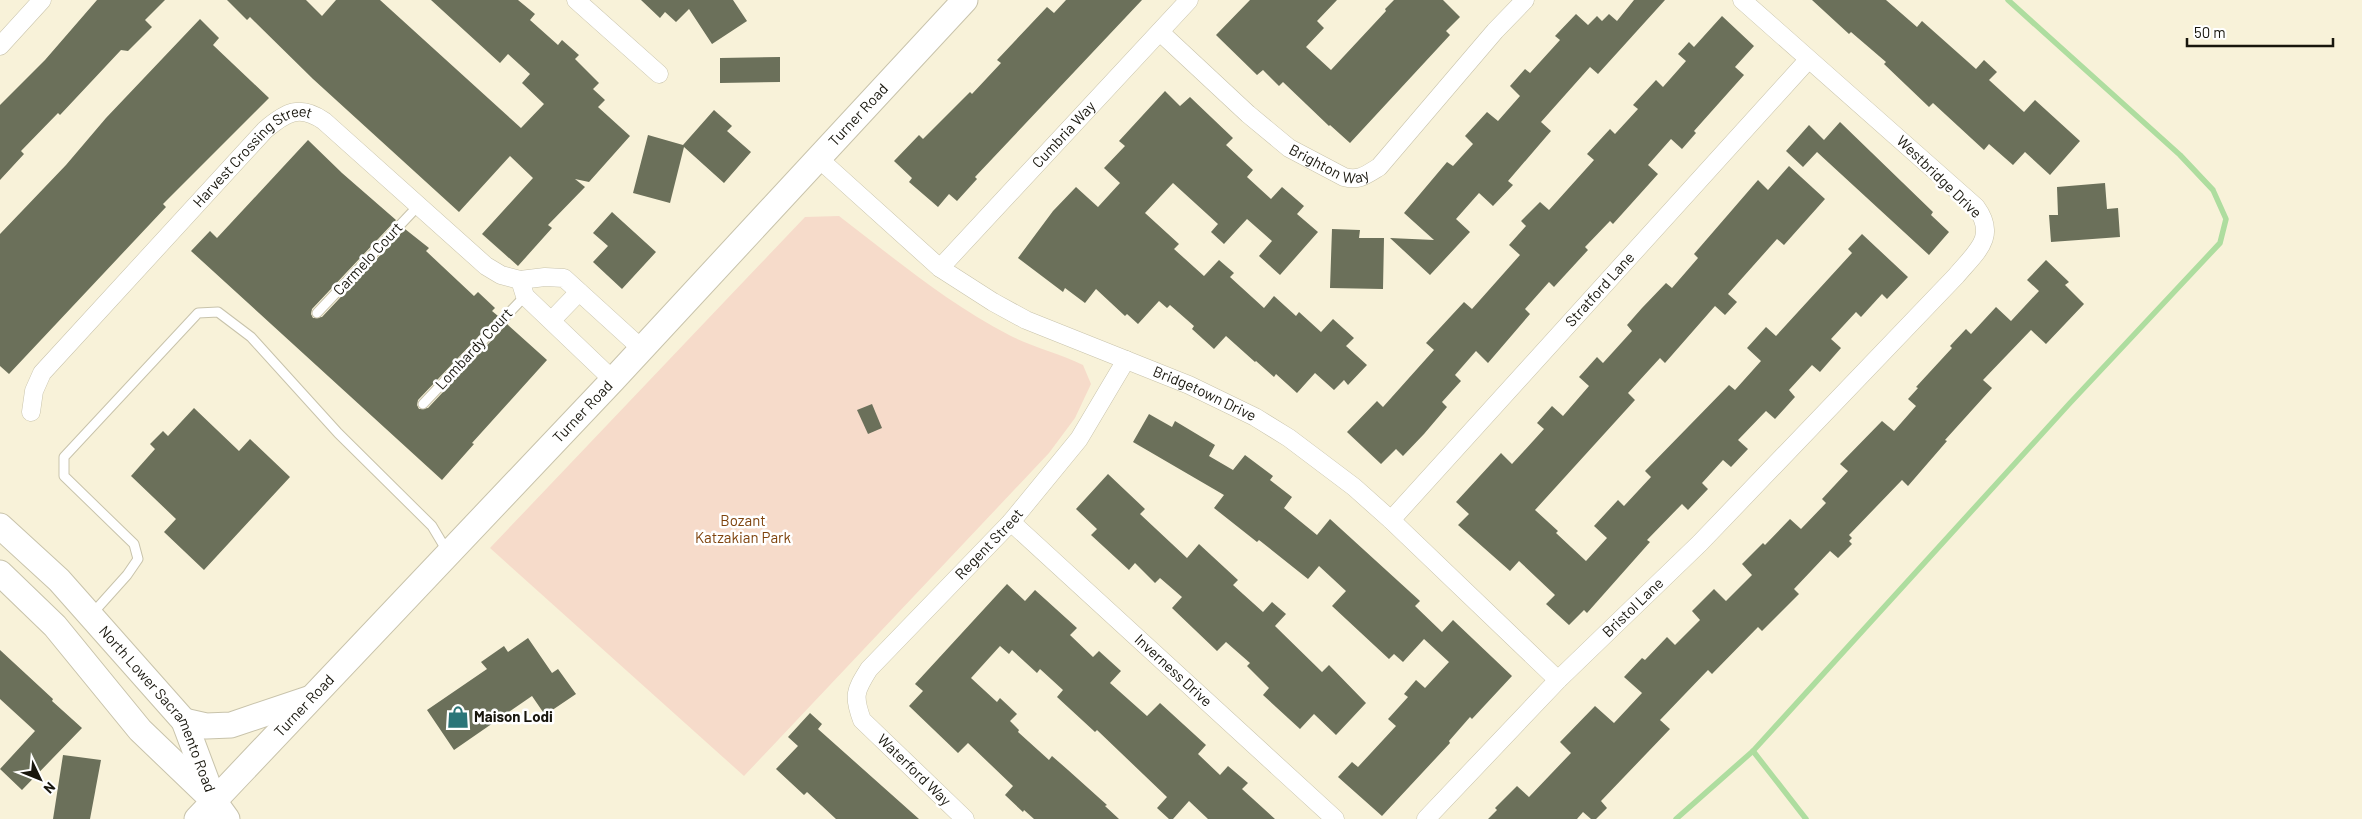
<svg xmlns="http://www.w3.org/2000/svg" width="2362" height="819" viewBox="0 0 2362 819" font-family="Barlow,sans-serif">
  <style>
    .green { fill: #f6dbca }
    .lines { fill: none; stroke-linecap: round; stroke-linejoin: round }
    .stream { stroke: #aedd9f; stroke-width: 5.5 }
    .building { fill: #6b705a }
    .lane-casing { stroke: #c8c3ab; stroke-width: 11 }
    .street-casing { stroke: #c8c3ab; stroke-width: 19 }
    .secondary-casing { stroke: #c8c3ab; stroke-width: 27 }
    .lane { stroke: #fff; stroke-width: 9 }
    .street { stroke: #fff; stroke-width: 18 }
    .secondary { stroke: #fff; stroke-width: 25 }
    .labels { text-anchor: middle; stroke-width: 5; stroke-linejoin: round; paint-order: stroke }
    .street-label { font-size: 15px; fill: #18160d; stroke: #fff }
    .park-label { font-size: 15px; fill: #7e430d; stroke: #fff }
    .poi-label { font-size: 15px; font-weight: bold; fill: #18160d; stroke: #fff; text-anchor: start }
  </style>
  <rect width="100%" height="100%" fill="#f8f2d9"/>
  <path class="green" d="M839 216C894 258 947 303 1009 335 1032 347 1059 353 1083 365L1091 384 1075 418 1049 453 744 776 490 548 805 217Z"/>
  <g class="lines">
    <g class="stream">
      <polyline points="1753,751 1806,819"/>
      <polyline points="1676,819 1753,751 2070,403 2220,243 2226,219 2213,190 2180,155 2008,0"/>
    </g>
  </g>
  <g class="building">
    <polygon points="97,0 165,0 145,20 152,27 128,51 121,50 60,115 58,113 21,151 24,154 0,180 0,105 45,60"/>
    <polygon points="227,0 306,0 322,16 336,0 380,0 521,128 544,104 522,83 530,74 508,54 500,63 431,0 518,0 535,14 530,20 558,45 562,40 579,55 575,59 599,83 593,89 605,100 598,107 630,136 589,182 575,179 585,187 548,225 552,228 518,266 482,234 533,178 510,156 459,212 313,79 250,17 247,20"/>
    <polygon points="641,0 733,0 747,21 712,44 689,9 676,22 665,12 660,18"/>
    <polygon points="1066,0 1142,0 975,177 977,179 957,201 949,194 938,207 909,182 912,178 894,161 919,135 923,139 970,92 972,94 1001,63 997,60 1047,7 1054,13"/>
    <polygon points="1250,0 1337,0 1317,21 1324,28 1306,47 1331,70 1386,11 1385,9 1394,0 1443,0 1460,17 1446,31 1450,35 1350,143 1330,125 1329,126 1283,82 1279,86 1263,70 1257,75 1216,35"/>
    <polygon points="1634,0 1665,0 1598,74 1590,67 1541,122 1551,131 1508,181 1513,185 1493,206 1479,193 1456,219 1470,232 1430,275 1390,238 1434,240 1404,213 1447,162 1453,166 1473,144 1465,136 1487,112 1498,121 1520,96 1510,86 1525,69 1530,73 1560,40 1555,36 1576,14 1588,25 1597,16 1602,21 1609,14 1617,21"/>
    <polygon points="1812,0 1886,0 1917,27 1922,21 1976,69 1984,60 1997,72 1989,80 2024,112 2035,100 2080,141 2050,175 2025,152 2013,165 1989,144 1984,150 1933,103 1929,107 1884,64 1886,62 1851,32 1849,34"/>
    <polygon points="1722,16 1754,46 1735,67 1744,75 1694,131 1696,133 1682,149 1671,139 1648,165 1658,174 1613,224 1610,221 1585,247 1588,250 1554,287 1549,282 1525,309 1530,314 1488,363 1476,351 1455,375 1461,381 1442,402 1447,407 1424,434 1403,456 1396,449 1381,464 1347,432 1377,401 1383,407 1434,350 1426,343 1464,302 1472,309 1520,255 1509,245 1526,226 1521,221 1540,202 1549,210 1594,160 1587,154 1610,129 1615,134 1638,109 1633,105 1656,80 1663,87 1686,61 1678,54 1689,42 1694,47"/>
    <polygon points="200,19 219,38 213,45 269,98 163,204 166,207 9,374 0,366 0,234 66,165 106,118"/>
    <polygon points="780,57 780,82 720,83 720,58"/>
    <polygon points="1165,91 1180,106 1190,97 1233,138 1226,145 1253,170 1247,177 1271,199 1282,187 1304,206 1297,214 1318,232 1280,275 1259,256 1272,241 1247,219 1224,244 1211,232 1218,224 1173,183 1145,213 1179,244 1174,249 1204,276 1219,260 1234,273 1230,277 1264,308 1274,296 1296,316 1299,312 1321,332 1333,319 1354,338 1346,346 1367,365 1348,385 1344,380 1334,390 1315,373 1297,393 1276,374 1274,377 1256,361 1255,362 1226,336 1214,349 1192,329 1194,326 1170,305 1167,308 1159,301 1138,324 1127,314 1125,316 1096,289 1085,303 1065,288 1063,292 1018,258 1053,211 1076,187 1098,207 1120,183 1104,168 1125,146 1119,141"/>
    <polygon points="714,110 732,126 727,131 751,152 724,183 684,147 670,203 633,193 648,135 683,145"/>
    <polygon points="1840,122 1933,212 1931,215 1949,232 1929,255 1817,152 1803,167 1786,151 1809,125 1824,140"/>
    <polygon points="308,140 342,173 396,220 312,309 311,314 313,318 322,317 405,229 429,248 426,251 474,296 478,292 495,308 492,311 498,316 418,400 417,405 419,409 428,408 507,324 547,360 472,443 474,444 442,480 191,251 210,231 217,238"/>
    <polygon points="1789,166 1825,199 1784,245 1777,239 1728,294 1737,302 1725,315 1715,306 1665,363 1660,358 1628,393 1635,400 1535,510 1558,531 1556,533 1586,561 1607,538 1594,526 1618,500 1624,506 1651,477 1645,471 1729,385 1735,390 1761,361 1747,348 1766,327 1776,336 1852,253 1848,249 1862,234 1908,277 1887,299 1882,294 1861,317 1856,312 1831,339 1841,348 1820,372 1812,365 1789,390 1795,397 1775,419 1766,411 1738,440 1748,449 1731,467 1723,460 1702,483 1708,489 1688,510 1682,504 1647,540 1650,542 1587,613 1584,610 1569,625 1546,604 1555,595 1519,561 1510,571 1458,525 1469,514 1456,502 1501,453 1512,464 1544,429 1537,423 1552,406 1563,416 1589,386 1579,377 1597,357 1603,363 1632,331 1627,325 1642,308 1666,283 1672,288 1698,258 1694,254 1758,180 1768,190"/>
    <polygon points="2105,183 2107,209 2118,208 2120,237 2051,242 2049,215 2058,215 2057,187"/>
    <polygon points="612,212 656,252 622,289 593,262 608,246 593,233"/>
    <polygon points="1332,229 1360,230 1359,238 1384,238 1383,289 1330,288"/>
    <polygon points="2046,260 2069,282 2065,285 2084,304 2046,344 2031,330 1983,380 1992,388 1945,440 1947,441 1908,486 1902,480 1849,535 1852,538 1849,541 1852,544 1838,558 1830,551 1794,589 1799,594 1762,631 1758,627 1712,674 1708,670 1660,720 1670,729 1601,801 1607,808 1596,819 1591,819 1583,812 1577,819 1488,819 1497,810 1495,808 1517,786 1529,797 1571,753 1560,742 1595,706 1614,723 1642,693 1624,677 1642,658 1645,660 1667,637 1675,645 1700,620 1692,611 1714,589 1726,601 1752,575 1742,564 1763,543 1765,545 1790,519 1801,529 1826,503 1822,499 1848,471 1840,464 1882,421 1894,431 1916,406 1908,399 1918,388 1916,387 1952,348 1950,346 1966,329 1971,334 1996,307 2011,321 2039,291 2027,280"/>
    <polygon points="872,404 882,428 868,434 857,410"/>
    <polygon points="194,408 239,451 250,439 290,477 204,570 164,532 176,519 131,476 155,449 150,444 163,431 168,436"/>
    <polygon points="1149,414 1172,427 1175,421 1215,445 1209,456 1233,470 1245,455 1273,476 1270,480 1292,497 1284,508 1317,535 1330,519 1420,601 1415,606 1442,632 1453,620 1512,676 1472,719 1470,717 1449,741 1450,743 1382,816 1338,777 1352,762 1358,767 1396,726 1388,719 1408,697 1404,694 1416,680 1425,688 1449,662 1424,639 1403,662 1394,654 1389,659 1332,606 1346,591 1319,566 1308,579 1259,540 1257,542 1214,508 1224,495 1133,442"/>
    <polygon points="1108,474 1145,509 1140,514 1187,558 1199,544 1238,580 1233,585 1263,612 1272,602 1286,614 1275,626 1322,672 1329,665 1366,703 1336,735 1314,714 1300,729 1263,695 1269,688 1247,666 1250,663 1226,642 1217,651 1172,608 1182,597 1160,578 1155,583 1135,563 1129,570 1091,535 1097,529 1076,509"/>
    <polygon points="1007,584 1025,601 1035,590 1077,628 1070,635 1093,657 1099,651 1121,671 1110,683 1147,716 1160,703 1206,745 1198,754 1220,775 1228,766 1248,783 1242,789 1275,819 1208,819 1189,801 1173,819 1169,819 1157,808 1167,797 1097,730 1095,732 1057,697 1063,690 1040,669 1037,673 1012,650 1009,654 1000,646 971,678 997,702 1000,698 1017,714 1010,721 1019,730 1018,732 1049,760 1052,756 1068,770 1107,805 1105,806 1119,819 1034,819 1024,810 1023,812 1005,795 1013,786 968,743 958,753 909,706 923,691 915,684"/>
    <polygon points="528,638 552,673 558,669 576,694 545,715 532,696 454,750 427,710 487,669 481,662 504,646 508,652"/>
    <polygon points="0,650 53,699 52,701 82,728 22,790 0,769 35,731 0,699"/>
    <polygon points="810,713 822,724 818,729 919,819 836,819 807,792 804,795 776,769 798,746 788,737"/>
    <polygon points="63,755 101,760 90,819 53,819"/>
  </g>
  <g class="lines">
    <defs>
      <g id="lane">
        <polyline points="317,313 418,206"/>
        <polyline points="423,404 525,296"/>
        <polyline points="92,614 127,575 138,559 134,544 64,476 64,457 198,313 218,312 251,337 338,433 432,526 447,551"/>
      </g>
      <g id="street">
        <polyline points="576,0 659,74"/>
        <path id="s1" d="M1160 32 1248 114 1289 148 1344 177C1359 181 1366 175 1379 167L1495 31 1525 0"/>
        <polyline points="0,46 42,0"/>
        <path id="s2" d="M818 158 940 268 993 302 1026 320 1189 385 1255 417 1289 438 1354 487 1391 520 1558 680"/>
        <path id="s3" d="M940 268 1189 0"/>
        <polyline points="552,320 579,292"/>
        <polyline points="613,380 525,296 520,280 545,277 564,278 642,349"/>
        <path id="s4" d="M31 412 34 391 42 373 265 130C286 112 300 104 324 121L486 266 501 275 520 280"/>
        <path id="s5" d="M1391 520 1808 60"/>
        <path id="s6" d="M1011 522 1335 819"/>
        <path id="s7" d="M965 819 862 720C853 696 855 691 869 669L1011 522 1079 439 1126 360"/>
        <path id="s8" d="M1426 819 1558 680 1700 543 1956 276C1976 252 1998 237 1976 207L1742 0"/>
      </g>
      <g id="secondary">
        <path id="s9" d="M0 526 59 580 184 721 214 801"/>
        <polyline points="0,573 55,626 140,730 214,801 227,819"/>
        <polyline points="184,721 206,726 231,725 308,699"/>
        <path id="s10" d="M197 819 613 380 965 0"/>
      </g>
    </defs>
    <use href="#lane" class="lane-casing"/>
    <use href="#street" class="street-casing"/>
    <use href="#secondary" class="secondary-casing"/>
    <use href="#lane" class="lane"/>
    <use href="#street" class="street"/>
    <use href="#secondary" class="secondary"/>
  </g>
  <defs>
    <symbol id="shop-bare" viewBox="-9 -9 18 18"><path d="M-5-2.5h2.3a2.7 3.5 0 0 1 5.4 0H5L5.5 6h-11ZM-1.5-2.5h3a1.5 2.3 0 0 0-3 0Z" fill="#2b7578" stroke="#fff" stroke-width="2.5" paint-order="stroke"/></symbol>
  </defs>
  <g fill-rule="evenodd">
    <use href="#shop-bare" x="442" y="701" width="32" height="32"/>
  </g>
  <g class="labels">
    <g class="street-label">
      <text dy="5" stroke="none"><textPath href="#s10" startOffset="966">Turner Road</textPath></text>
      <text dy="5" stroke="none"><textPath href="#s3" startOffset="182">Cumbria Way</textPath></text>
      <text dy="5" stroke="none"><textPath href="#s1" startOffset="218">Brighton Way</textPath></text>
      <text dy="5" stroke="none"><textPath href="#s4" startOffset="346">Harvest Crossing Street</textPath></text>
      <text transform="translate(1939 177) rotate(44)" y="5">Westbridge Drive</text>
      <text transform="translate(368 259) rotate(-47)" y="5">Carmelo Court</text>
      <text dy="5" stroke="none"><textPath href="#s5" startOffset="311">Stratford Lane</textPath></text>
      <text transform="translate(474 349) rotate(-47)" y="5">Lombardy Court</text>
      <text dy="5" stroke="none"><textPath href="#s2" startOffset="458">Bridgetown Drive</textPath></text>
      <text dy="5" stroke="none"><textPath href="#s10" startOffset="561">Turner Road</textPath></text>
      <text dy="5" stroke="none"><textPath href="#s7" startOffset="371">Regent Street</textPath></text>
      <text dy="5" stroke="none"><textPath href="#s8" startOffset="296">Bristol Lane</textPath></text>
      <text dy="5" stroke="none"><textPath href="#s6" startOffset="220">Inverness Drive</textPath></text>
      <text dy="5" stroke="none"><textPath href="#s10" startOffset="156">Turner Road</textPath></text>
      <text dy="5" stroke="none"><textPath href="#s9" startOffset="244">North Lower Sacramento Road</textPath></text>
      <text transform="translate(914 770) rotate(44)" y="5">Waterford Way</text>
    </g>
    <g class="park-label">
      <text x="743" y="526">Bozant<tspan x="743" dy="17">Katzakian Park</tspan></text>
    </g>
    <g class="poi-label">
      <text x="474" y="722">Maison Lodi</text>
    </g>
  </g>
  <g transform="translate(40 779) rotate(133)" stroke="#ffffff" stroke-width="4" paint-order="stroke">
  <path d="M0-4L9 19L0 12L-9 19Z" fill="#18160d"/>
  <text y="-8" font-size="14" font-weight="bold" text-anchor="middle" fill="#18160d">N</text>
  </g>
  <path d="M2187 38v8h146v-8" fill="none" stroke="#18160d" stroke-width="2.5"/>
  <text x="2194" y="38" font-size="15" fill="#18160d" stroke="#ffffff" stroke-width="4" paint-order="stroke">50 m</text>
</svg>
